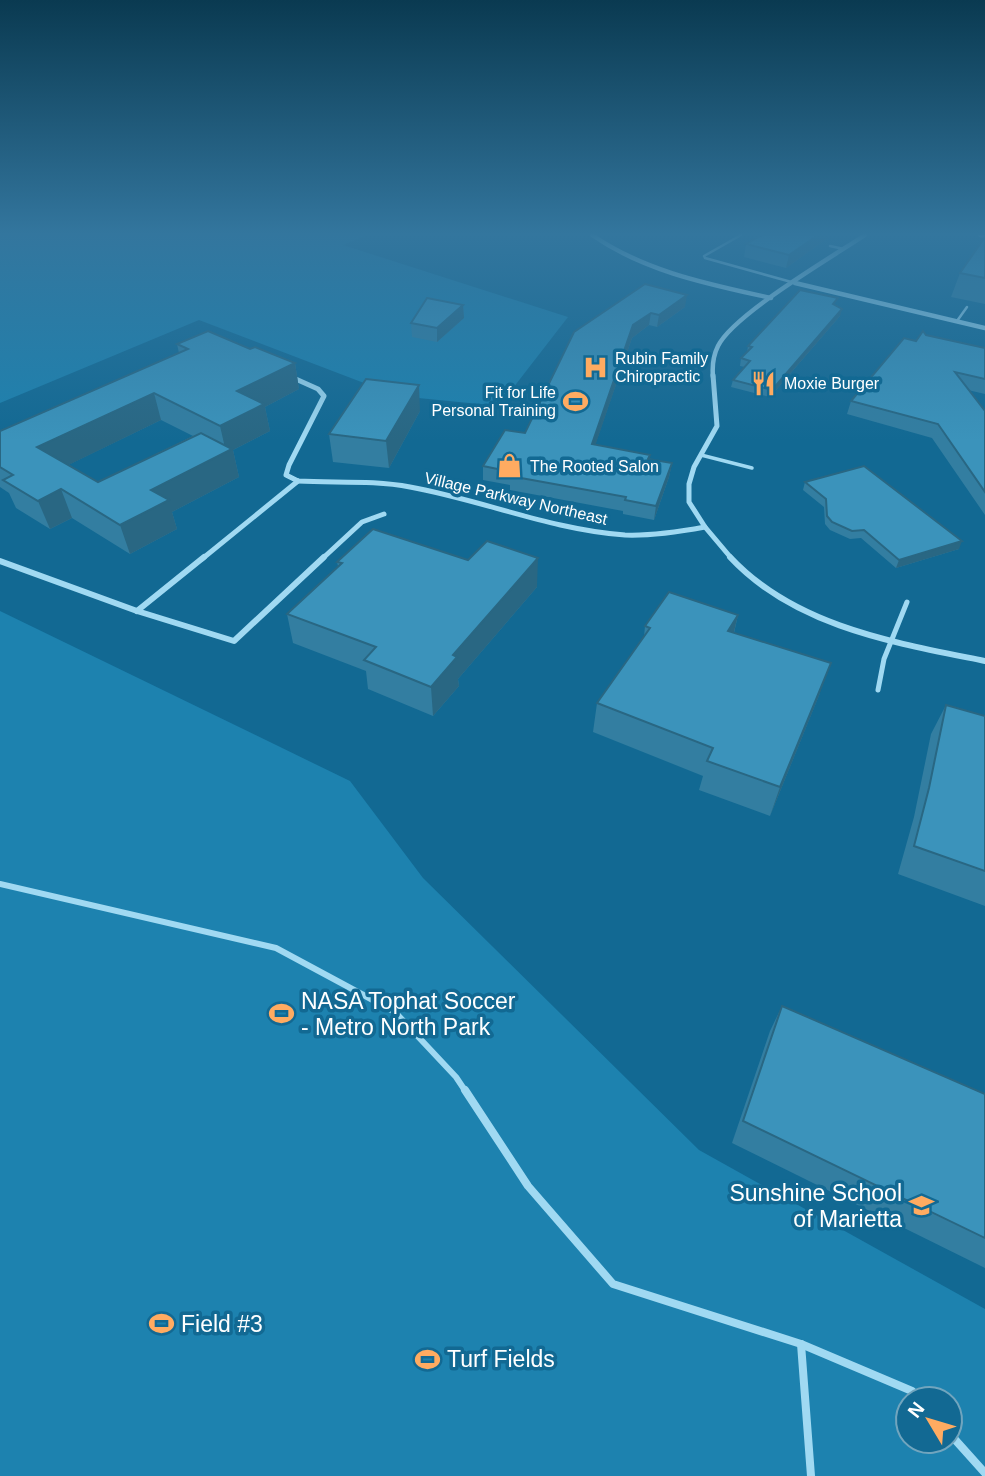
<svg xmlns="http://www.w3.org/2000/svg" width="985" height="1476" viewBox="0 0 985 1476" font-family="Arial,sans-serif">
  <style>
    .green { fill: #1d82af; fill-rule: evenodd }
    .lines { fill: none; stroke-linecap: round; stroke-linejoin: round }
    .lane-far4 { stroke: #a0d9f2; stroke-width: 2.5 }
    .lane-far3 { stroke: #a0d9f2; stroke-width: 3.5 }
    .lane-far2 { stroke: #a0d9f2; stroke-width: 5 }
    .lane-far1 { stroke: #a0d9f2; stroke-width: 6 }
    .lane { stroke: #a0d9f2; stroke-width: 8 }
    .street-far2 { stroke: #a0d9f2; stroke-width: 4.5 }
    .street-far1 { stroke: #a0d9f2; stroke-width: 5 }
    .street { stroke: #a0d9f2; stroke-width: 6 }
    .primary { fill: #ebf8ff; fill-rule: evenodd }
    .wall { fill: #337ea1; fill-rule: evenodd }
    .shaded-wall { fill: #296783 }
    .building { fill: #3b93bb; stroke: #296783; stroke-width: 2 }
    .labels { text-anchor: middle; stroke-width: 7; stroke-linejoin: round; paint-order: stroke }
    .far-poi-label { font-size: 16px; fill: #fff; stroke: #126993; text-anchor: start }
    .far-street-label { font-size: 16px; fill: #fff; stroke: #126993 }
    .near-poi-label { font-size: 23px; fill: #fff; stroke: #126993; text-anchor: start }
  </style>
  <rect width="100%" height="100%" fill="#126993"/>
  <g class="green">
    <polygon points="0,235 367,235 343,245 568,317 499,406 398,396 199,320 0,403"/>
    <path d="M0 611 350 781 423 878 699 1150 985 1309V1476H0ZM908 1399H950V1441H908Z"/>
  </g>
  <g class="lines">
    <g class="lane-far4">
      <polyline points="741,235 704,256 705,258 795,283"/>
      <polyline points="830,246 844,249"/>
      <polyline points="957,321 967,307"/>
    </g>
    <polyline class="lane-far3" points="701,455 752,468"/>
    <polyline class="lane-far2" points="878,690 884,659 907,602"/>
    <polyline class="lane-far1" points="0,884 276,948 395,1012 456,1077 466,1092"/>
    <g class="lane">
      <polyline points="465,1090 528,1186 613,1284 801,1344 912,1391 919,1399"/>
      <polyline points="801,1344 811,1476"/>
      <polyline points="950,1434 985,1473"/>
    </g>
    <g class="street-far2">
      <path d="M592 235C646 272 708 284 771 298"/>
      <polyline points="795,283 985,328"/>
      <path d="M713 377C712 366 713 356 718 346 734 314 832 257 865 235"/>
    </g>
    <g class="street-far1">
      <path d="M289 376 318 389 324 396 289 465 286 475 298 481C335 483 374 480 410 487 482 500 552 530 625 535 652 536 678 532 705 527L689 502V484L694 467 717 426 713 375"/>
      <polyline points="705,527 732,559"/>
      <polyline points="202,559 298,481"/>
      <polyline points="322,559 362,522 384,514"/>
    </g>
    <g class="street">
      <path d="M730 557C795 627 896 643 985 661"/>
      <polyline points="0,561 137,611 234,641 324,557"/>
      <polyline points="137,611 204,557"/>
    </g>
    <polygon class="primary" points="978,235 985,235 985,238 979,237"/>
  </g>
  <g class="wall">
    <polygon points="762,235 832,235 786,268 744,257 746,244"/>
    <polygon points="985,237 985,304 951,297 960,273"/>
    <polygon points="645,284 685,307 657,327 649,325 632,338 595,445 650,455 649,459 672,463 669,477 654,520 623,514 623,511 510,490 510,485 483,480 483,466 525,433"/>
    <polygon points="463,305 464,318 437,342 412,337 411,323"/>
    <polygon points="836,305 836,306 840,316 770,397 731,387 733,380 745,367 740,366 741,358 747,353 748,346"/>
    <polygon points="926,335 985,348 985,394 968,390 985,411 985,515 932,438 847,414 851,401 916,341"/>
    <path d="M177 344 250 349 295 363 299 389 265 407 270 431 233 450 239 477 172 512 177 529 130 554 72 518 50 529 16 508 9 493 0 487V431L179 353ZM161 420 193 436 98 482 68 465Z"/>
    <polygon points="420,411 389,468 333,462 329,434"/>
    <polygon points="805,482 959,549 896,568 861,538 850,539 830,530 825,524 824,507 803,490"/>
    <polygon points="337,562 537,587 458,679 459,686 433,716 368,689 366,671 293,643 287,614 338,566"/>
    <polygon points="738,615 734,633 820,693 770,816 699,790 703,776 593,732 597,703 644,637 645,626"/>
    <polygon points="946,705 985,716 985,906 898,874 914,817 931,734"/>
    <polygon points="782,1006 985,1094 985,1268 732,1143 770,1031"/>
  </g>
  <g class="shaded-wall">
    <polygon points="818,235 832,235 786,268 789,255"/>
    <polygon points="687,295 685,307 657,327 659,315"/>
    <polygon points="463,305 464,318 437,342 437,328"/>
    <polygon points="842,309 840,316 770,397 772,390"/>
    <polygon points="651,313 649,325 632,338 591,458 592,444 633,325"/>
    <polygon points="295,363 299,389 265,407 270,431 233,450 239,477 172,512 177,529 130,554 120,525 151,490 226,452 220,426 237,391"/>
    <polygon points="419,385 420,411 389,468 386,441"/>
    <polygon points="154,393 161,420 48,475 37,447"/>
    <polygon points="672,463 669,477 654,520 656,506"/>
    <polygon points="61,489 72,518 50,529 38,501"/>
    <polygon points="962,541 959,549 896,568 899,560"/>
    <polygon points="538,558 537,587 458,679 459,686 433,716 431,687 453,655"/>
    <polygon points="738,615 731,644 728,631"/>
    <polygon points="831,663 820,693 770,816 780,787"/>
  </g>
  <g class="building">
    <polygon points="762,235 818,235 789,255 746,244"/>
    <polygon points="985,237 985,278 960,273"/>
    <polygon points="645,284 687,295 659,315 651,313 633,325 592,444 650,455 648,459 672,463 656,506 625,500 626,497 510,476 513,472 483,466 505,430 525,433 574,332"/>
    <polygon points="800,290 838,298 833,304 842,309 772,390 733,380 750,361 741,358 752,347 748,346"/>
    <polygon points="427,298 463,305 437,328 411,323"/>
    <polygon points="208,331 250,349 255,347 295,363 237,391 264,404 220,426 154,393 37,447 98,482 201,433 232,449 151,490 169,500 120,525 61,489 38,501 3,480 13,475 0,467 0,431 188,349 177,344"/>
    <polygon points="923,331 926,335 985,348 985,379 955,372 985,411 985,492 938,424 851,401 904,338 916,341"/>
    <polygon points="366,379 419,385 386,441 329,434"/>
    <polygon points="864,466 962,541 899,560 864,530 852,531 832,522 827,516 826,499 805,482"/>
    <polygon points="373,529 468,560 487,541 538,558 453,655 457,657 431,687 364,660 376,647 287,614 342,563 337,562"/>
    <polygon points="669,592 738,615 728,631 831,663 780,787 707,761 713,748 597,703 650,628 645,626"/>
    <polygon points="946,705 985,716 985,871 914,846 929,788"/>
    <polygon points="782,1006 985,1094 985,1238 743,1121"/>
  </g>
  <linearGradient id="sky" x2="0" y2="1"><stop stop-color="#0a3a51"/><stop offset="0.53" stop-color="#33769e"/><stop offset="1" stop-color="#33769e" stop-opacity="0"/></linearGradient>
  <rect width="985" height="441" fill="url(#sky)"/>
  <defs>
    <symbol id="hospital-bare" viewBox="-9 -9 18 18"><path d="M-5-5h3v3.5h4V-5h3V5h-3V1.5h-4V5h-3Z" fill="#ffab61" stroke="#126993" stroke-width="2.5" paint-order="stroke"/></symbol>
    <symbol id="restaurant-bare" viewBox="-9 -9 18 18"><path d="M-5-6h1v4h1v-4h1v4h1v-4h1v5L-1.5 .5V6h-2V.5L-5-1ZM5-6V6H3V1.5H1.5Q1.5-4 5-6Z" fill="#ffab61" stroke="#126993" stroke-width="2.5" paint-order="stroke"/></symbol>
    <symbol id="stadium-bare" viewBox="-9 -9 18 18"><path d="M0-5a6.5 5 0 1 0 0 10a6.5 5 0 1 0 0-10ZM-3.5-1.8h7v3.6h-7Z" fill="#ffab61" stroke="#126993" stroke-width="2.5" paint-order="stroke"/></symbol>
    <symbol id="shop-bare" viewBox="-9 -9 18 18"><path d="M-5-2.5h2.3a2.7 3.5 0 0 1 5.4 0H5L5.5 6h-11ZM-1.5-2.5h3a1.5 2.3 0 0 0-3 0Z" fill="#ffab61" stroke="#126993" stroke-width="2.5" paint-order="stroke"/></symbol>
    <symbol id="school-bare" viewBox="-9 -9 18 18"><path d="M0-5L7-2L0 1L-7-2ZM-4 1L0 2.5L4 1V4Q0 6-4 4Z" fill="#ffab61" stroke="#126993" stroke-width="2.5" paint-order="stroke"/></symbol>
  </defs>
  <g fill-rule="evenodd">
    <use href="#hospital-bare" x="578" y="350" width="35" height="35"/>
    <use href="#restaurant-bare" x="746" y="366" width="35" height="35"/>
    <use href="#stadium-bare" x="558" y="384" width="35" height="35"/>
    <use href="#shop-bare" x="492" y="448" width="35" height="35"/>
    <use href="#stadium-bare" x="264" y="996" width="35" height="35"/>
    <use href="#school-bare" x="904" y="1188" width="35" height="35"/>
    <use href="#stadium-bare" x="144" y="1306" width="35" height="35"/>
    <use href="#stadium-bare" x="410" y="1342" width="35" height="35"/>
  </g>
  <g class="labels">
    <g class="far-poi-label">
      <text x="615" y="364">Rubin Family<tspan x="615" dy="18">Chiropractic</tspan></text>
      <text x="784" y="389">Moxie Burger</text>
      <text x="556" y="398" text-anchor="end">Fit for Life<tspan x="556" dy="18">Personal Training</tspan></text>
      <text x="530" y="472">The Rooted Salon</text>
    </g>
    <g class="far-street-label">
      <text transform="translate(516 498) rotate(13)" y="6">Village Parkway Northeast</text>
    </g>
    <g class="near-poi-label">
      <text x="301" y="1009">NASA Tophat Soccer<tspan x="301" dy="26">- Metro North Park</tspan></text>
      <text x="902" y="1201" text-anchor="end">Sunshine School<tspan x="902" dy="26">of Marietta</tspan></text>
      <text x="181" y="1332">Field #3</text>
      <text x="447" y="1367">Turf Fields</text>
    </g>
  </g>
  <g transform="translate(929 1420) rotate(308)"><circle r="33" fill="#126993" stroke="#71a5be" stroke-width="2"/>
  <path d="M0-5L12 26L0 18L-12 26Z" fill="#ffab61"/>
  <text y="-10" font-size="19" font-weight="bold" text-anchor="middle" fill="#ffffff">N</text>
  </g>
</svg>
